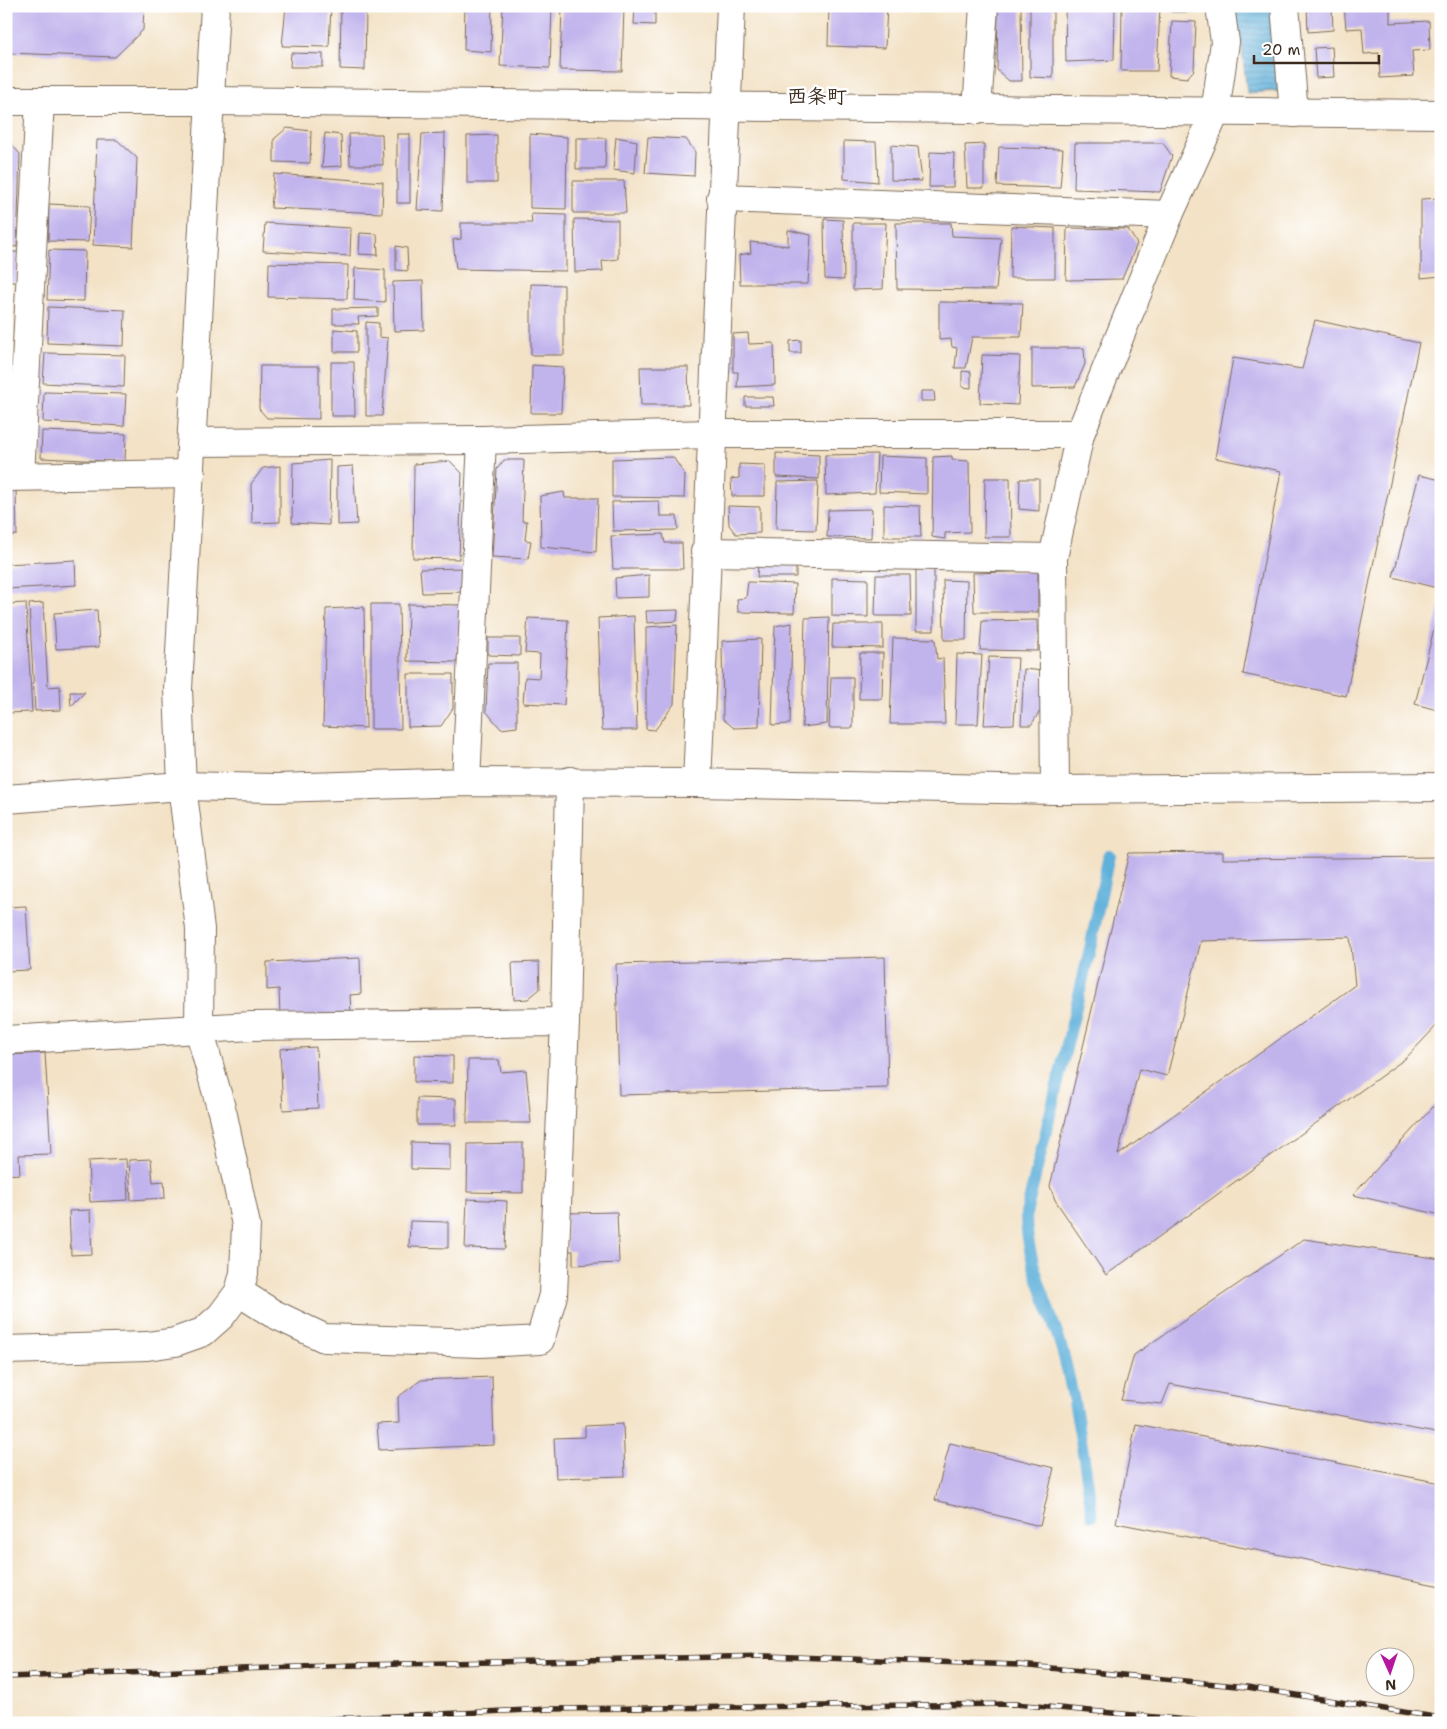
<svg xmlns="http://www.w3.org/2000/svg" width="1447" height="1729" viewBox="0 0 1447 1729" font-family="'Shantell Sans','Klee One',sans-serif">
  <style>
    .water { fill: url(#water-rules); stroke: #4d6d7c }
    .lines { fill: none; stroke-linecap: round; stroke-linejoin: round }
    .stream { stroke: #5fb0da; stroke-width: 12 }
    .building { fill: #c1b3ec; fill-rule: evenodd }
    .minor-casing { stroke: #7b6a59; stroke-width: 30 }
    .minor { stroke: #fff; stroke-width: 28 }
    .rail-casing { stroke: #3b2a1e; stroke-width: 5.5 }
    .rail { stroke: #fff; stroke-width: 4; stroke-dasharray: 11; stroke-linecap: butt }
    .labels { text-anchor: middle; stroke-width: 5; stroke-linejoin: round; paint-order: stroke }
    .quarter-label { font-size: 20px; font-weight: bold; fill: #3b2a1e; stroke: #fff }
  </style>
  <defs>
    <pattern id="water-rules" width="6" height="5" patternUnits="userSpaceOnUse" patternTransform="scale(1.25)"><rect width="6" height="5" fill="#5fb0da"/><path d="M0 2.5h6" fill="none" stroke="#508fb0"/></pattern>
  </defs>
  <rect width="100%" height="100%" fill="#fff"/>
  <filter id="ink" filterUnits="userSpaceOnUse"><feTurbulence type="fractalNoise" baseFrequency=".02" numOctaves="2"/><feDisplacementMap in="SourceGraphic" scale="10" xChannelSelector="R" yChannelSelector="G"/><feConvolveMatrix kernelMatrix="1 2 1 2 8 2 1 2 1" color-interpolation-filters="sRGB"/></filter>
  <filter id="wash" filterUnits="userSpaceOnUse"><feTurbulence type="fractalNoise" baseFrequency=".0096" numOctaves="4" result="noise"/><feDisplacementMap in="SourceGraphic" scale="20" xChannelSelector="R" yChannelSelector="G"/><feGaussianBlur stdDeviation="1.12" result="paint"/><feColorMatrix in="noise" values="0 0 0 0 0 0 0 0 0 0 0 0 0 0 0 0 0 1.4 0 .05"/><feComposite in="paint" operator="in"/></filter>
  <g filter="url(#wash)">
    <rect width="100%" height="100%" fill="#f3e2c6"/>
    <polygon class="water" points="1232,6 1271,6 1279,91 1247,93 1241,39"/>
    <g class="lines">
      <path class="stream" d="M1092 1515C1085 1461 1077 1406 1063 1353 1050 1307 1026 1262 1026 1214L1090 949 1109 855"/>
    </g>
    <g id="blocks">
      <g class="building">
        <polygon points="6,6 144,6 143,30 115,57 6,53"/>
        <polygon points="286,6 331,6 329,47 282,46"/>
        <polygon points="341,6 366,6 365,70 340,69"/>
        <polygon points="465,6 492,6 491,52 464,50"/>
        <polygon points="503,6 552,6 550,68 500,66"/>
        <polygon points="562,6 624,6 622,71 560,70"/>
        <polygon points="635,6 655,6 655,25 634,24"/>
        <polygon points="829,6 887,6 885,48 828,46"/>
        <polygon points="998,6 1021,6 1022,81 1009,81 997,70"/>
        <polygon points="1030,6 1053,6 1053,78 1030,77"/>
        <polygon points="1065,6 1115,6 1114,60 1066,62"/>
        <polygon points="1122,6 1160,6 1157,71 1121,71"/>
        <polygon points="1170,6 1193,6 1194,12 1171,12"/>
        <polygon points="1307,6 1332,6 1333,30 1308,32"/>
        <polygon points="1344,6 1390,6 1390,23 1429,21 1430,50 1412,51 1414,76 1380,78 1379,53 1364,54 1362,28 1346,29"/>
        <polygon points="1172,21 1196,22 1194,70 1187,78 1169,76"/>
        <polygon points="1332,47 1334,77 1316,78 1314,48"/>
        <polygon points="291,53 323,54 323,67 290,67"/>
        <polygon points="287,128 311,131 310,163 274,162 274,139"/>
        <polygon points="325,133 341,135 342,166 322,167"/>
        <polygon points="445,133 443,211 417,210 422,134"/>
        <polygon points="349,134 382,134 383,165 350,165"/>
        <rect x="397" y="134" width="13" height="69"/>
        <polygon points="530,134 567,137 566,209 530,208"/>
        <polygon points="497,135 497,183 467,183 467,136"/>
        <polygon points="616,137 637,141 635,173 613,170"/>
        <polygon points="648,137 686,139 695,152 694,176 645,173"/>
        <polygon points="6,138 20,154 17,247 6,246"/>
        <polygon points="576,138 606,138 605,169 576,169"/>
        <polygon points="97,140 117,140 137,158 133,247 93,245"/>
        <polygon points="844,141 876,142 878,182 844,179"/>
        <polygon points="1075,143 1163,143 1172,156 1160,192 1074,189"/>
        <polygon points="984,144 984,188 967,188 965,145"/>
        <polygon points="891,145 918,147 922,181 891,180"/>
        <polygon points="999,147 1063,149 1060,188 997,186"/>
        <polygon points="930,152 954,153 953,187 929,187"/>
        <polygon points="274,174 383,182 382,213 271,208"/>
        <polygon points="573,181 624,181 626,213 573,213"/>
        <polygon points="1441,198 1441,276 1421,278 1421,199"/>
        <polygon points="49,204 90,206 88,242 48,241"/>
        <polygon points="531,214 566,215 566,271 456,269 453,240 461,239 461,223 532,223"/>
        <polygon points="574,219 618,220 618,259 602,261 603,271 575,272"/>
        <polygon points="824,219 843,220 844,280 825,279"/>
        <polygon points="265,223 351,228 350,256 263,251"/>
        <polygon points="853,223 886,223 883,289 853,290"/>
        <polygon points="896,223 951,223 952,236 1001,238 996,290 897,289"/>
        <polygon points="1011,226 1055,228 1055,278 1010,278"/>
        <polygon points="1067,228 1128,229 1137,244 1122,279 1066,280"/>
        <polygon points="788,230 811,235 808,284 740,284 739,255 751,253 750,242 788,246"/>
        <polygon points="360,233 377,234 378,255 359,254"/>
        <polygon points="396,246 407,248 408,271 396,270"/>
        <polygon points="49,250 85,251 84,301 47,300"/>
        <polygon points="6,252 18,252 17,282 6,282"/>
        <polygon points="269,263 348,265 347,299 268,297"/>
        <polygon points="355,268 385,270 385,302 354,300"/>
        <polygon points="423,281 424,330 394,331 393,282"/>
        <polygon points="531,284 564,285 564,355 531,355"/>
        <polygon points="939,302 1023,303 1021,337 972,337 966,368 955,368 957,348 952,347 951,339 939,340"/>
        <polygon points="48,307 125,310 124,346 47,343"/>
        <polygon points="378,308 378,316 358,317 359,324 333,324 333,309"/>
        <polygon points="1315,320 1419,343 1346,696 1243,674 1281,471 1215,458 1233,358 1302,369"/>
        <polygon points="366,322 379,323 379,337 388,338 382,416 366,416"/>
        <polygon points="334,329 357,331 357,352 334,352"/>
        <polygon points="748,333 749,344 774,343 775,385 737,387 738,372 733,372 733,334"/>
        <polygon points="801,340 801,353 790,353 790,341"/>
        <polygon points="1032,348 1084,348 1085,364 1075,387 1032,388"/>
        <polygon points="45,353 125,355 124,387 43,383"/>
        <polygon points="982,355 1020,356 1018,405 980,403"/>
        <polygon points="331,362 354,362 355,416 331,416"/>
        <polygon points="532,365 563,367 561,413 531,413"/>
        <polygon points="260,366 319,366 319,419 267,418 259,409"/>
        <polygon points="640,367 688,367 689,405 641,405"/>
        <polygon points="962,371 971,372 971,388 962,387"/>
        <polygon points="921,391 934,391 935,401 921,401"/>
        <polygon points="44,392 126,394 124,426 43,422"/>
        <polygon points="745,397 773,397 774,406 745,406"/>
        <polygon points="42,431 126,434 125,462 41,458"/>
        <polygon points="776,453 819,455 819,479 776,477"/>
        <polygon points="877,454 875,493 826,495 825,455"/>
        <polygon points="880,456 927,458 927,494 879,492"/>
        <polygon points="952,456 952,460 969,461 970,532 945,533 945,539 932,537 933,457"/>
        <polygon points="673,457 685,475 684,498 612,497 612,459"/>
        <polygon points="330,460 329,525 292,523 293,463"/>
        <polygon points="504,460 524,460 522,521 527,521 525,540 531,541 528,559 492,557 497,469"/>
        <polygon points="450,461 462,473 459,559 413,558 414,464"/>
        <polygon points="739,464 765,465 765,496 732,496 731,479 739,478"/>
        <polygon points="280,466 280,522 252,523 251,484 263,468"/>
        <polygon points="353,466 357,524 337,525 337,467"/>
        <polygon points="1419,475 1441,480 1441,589 1393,577"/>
        <polygon points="985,478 1010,478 1011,537 984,537"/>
        <polygon points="1020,479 1039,479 1039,511 1019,509"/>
        <polygon points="818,481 816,530 776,529 777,482"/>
        <polygon points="6,490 16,490 17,535 6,536"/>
        <polygon points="564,492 565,498 598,498 596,552 541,547 540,496"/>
        <polygon points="659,501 660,516 677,516 678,530 613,531 612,502"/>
        <polygon points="884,505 920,506 921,537 884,537"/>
        <polygon points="728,506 760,507 760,533 736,534 729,525"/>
        <polygon points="872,509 871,538 827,537 828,510"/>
        <polygon points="663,534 665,543 682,543 683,569 613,569 611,536"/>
        <polygon points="75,560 76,585 6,589 6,564"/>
        <polygon points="758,565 796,565 796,577 757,577"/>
        <polygon points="464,568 465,592 422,593 420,569"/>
        <polygon points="934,569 934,631 916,631 916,570"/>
        <polygon points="1038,571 1038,612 974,612 973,573"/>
        <polygon points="649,575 649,597 616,598 615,578"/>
        <polygon points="876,575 910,575 911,616 875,616"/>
        <polygon points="832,578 868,579 868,617 832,616"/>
        <polygon points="943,580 967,581 966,640 944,640"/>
        <polygon points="748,582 795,584 794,613 738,612 737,599 746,598"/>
        <polygon points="26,603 32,712 6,713 6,604"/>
        <polygon points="43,603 48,687 60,686 61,710 35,711 29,604"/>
        <polygon points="371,604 399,604 401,729 371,729"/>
        <polygon points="408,604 461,605 457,662 407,661"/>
        <polygon points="1440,605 1441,605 1441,711 1415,704"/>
        <polygon points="364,607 366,728 323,726 326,609"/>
        <polygon points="97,610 99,647 56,649 54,613"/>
        <polygon points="678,610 677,621 647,623 646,611"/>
        <polygon points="634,616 637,730 602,730 598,618"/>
        <polygon points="829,617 827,724 802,727 805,618"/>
        <polygon points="528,618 568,620 564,705 523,703 525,677 539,678 540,654 525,653"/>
        <polygon points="1037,620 1038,651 980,650 982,621"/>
        <polygon points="792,623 790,724 772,725 775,626"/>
        <polygon points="833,624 883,624 883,648 832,647"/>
        <polygon points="677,625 674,704 655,730 646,729 646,627"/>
        <polygon points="488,638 520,638 520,656 488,655"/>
        <polygon points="893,638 935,639 937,659 943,658 945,724 890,724"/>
        <polygon points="761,639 759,727 734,728 723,719 722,641"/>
        <polygon points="860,653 883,653 882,699 859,699"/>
        <polygon points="957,654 982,655 978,724 955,724"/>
        <polygon points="989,657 1018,658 1014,724 984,725"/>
        <polygon points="488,663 517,663 517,727 501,729 486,711"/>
        <polygon points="1024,669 1043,671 1044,705 1031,725 1021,725"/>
        <polygon points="408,674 453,674 453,708 441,726 408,727"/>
        <polygon points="831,677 853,677 853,728 829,728"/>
        <polygon points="70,692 85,692 71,706"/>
        <path d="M1223 852V859L1441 857V1021L1406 1058 1106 1275 1055 1200 1050 1186 1129 853ZM1350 937 1355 985 1118 1155 1139 1069 1167 1076 1201 941Z"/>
        <polygon points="26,906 30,970 6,971 6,907"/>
        <polygon points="885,957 888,1088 619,1095 616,964"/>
        <polygon points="360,958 361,994 350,995 351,1014 280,1017 279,989 267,990 267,962"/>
        <polygon points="539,962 540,989 528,999 514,1000 512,963"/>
        <polygon points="316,1047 318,1108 283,1110 280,1049"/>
        <polygon points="45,1053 51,1154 19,1155 20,1174 6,1175 6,1055"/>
        <polygon points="414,1055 453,1056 453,1083 414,1082"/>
        <polygon points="468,1060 499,1060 501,1072 526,1070 531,1123 467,1123"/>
        <polygon points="417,1098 456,1099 456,1125 417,1125"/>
        <polygon points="1441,1098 1441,1215 1353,1195"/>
        <polygon points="411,1142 450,1143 450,1170 411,1169"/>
        <polygon points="523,1143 523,1193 467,1192 468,1144"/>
        <polygon points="126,1159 128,1200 90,1202 88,1161"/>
        <polygon points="151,1159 153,1182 164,1181 165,1198 131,1200 129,1160"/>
        <polygon points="467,1199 507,1201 505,1249 465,1248"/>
        <polygon points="90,1210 92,1254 71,1255 69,1211"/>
        <polygon points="617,1212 619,1263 573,1265 573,1251 567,1251 566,1213"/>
        <polygon points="410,1221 448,1222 448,1248 409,1247"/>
        <polygon points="1304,1239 1441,1259 1441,1434 1170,1384 1162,1404 1121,1400 1134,1355"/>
        <polygon points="492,1377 494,1445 379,1450 377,1424 399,1423 398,1397 421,1380"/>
        <polygon points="623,1424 625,1476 556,1478 554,1438 585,1437 585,1426"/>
        <polygon points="1136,1424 1441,1483 1441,1586 1116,1523"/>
        <polygon points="950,1443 1054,1468 1040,1526 935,1500"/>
      </g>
    </g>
  </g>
  <g filter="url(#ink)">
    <use href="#blocks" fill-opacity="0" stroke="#7b6a59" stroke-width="1"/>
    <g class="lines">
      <defs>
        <g id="minor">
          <polyline points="1285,6 1294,113"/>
          <polyline points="6,101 208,101 1441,114"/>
          <polyline points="977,110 984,6"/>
          <polyline points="721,198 1169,215"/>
          <polyline points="192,442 482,440 711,434 1080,434"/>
          <polyline points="20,476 40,101"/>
          <polyline points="6,477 191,474"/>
          <polyline points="705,552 1053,558"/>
          <polyline points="466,782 482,440"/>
          <polyline points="697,783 731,6"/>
          <polyline points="1055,790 1053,558 1080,434 1169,215 1215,113 1225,42 1220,6"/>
          <polyline points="6,799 182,786 277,788 466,782 697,783 1055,790 1441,787"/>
          <polyline points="6,1040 252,1026 565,1022"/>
          <polyline points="239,1292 272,1313 324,1338 480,1343 540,1340 553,1295 565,1022 570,781"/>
          <polyline points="6,1350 147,1346 175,1342 203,1332 221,1316 239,1292 244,1273 246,1225 223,1115 199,1029 200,929 182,786 178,689 215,6"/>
        </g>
      </defs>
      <use href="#minor" class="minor-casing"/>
      <use href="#minor" class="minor"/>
      <defs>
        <g id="rail">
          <polyline points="6,1677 355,1665 767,1656 1019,1665 1247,1687 1441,1718"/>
          <polyline points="236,1723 550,1709 1015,1704 1220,1723"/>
        </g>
      </defs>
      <use href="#rail" class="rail-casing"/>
      <use href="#rail" class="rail"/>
    </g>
  </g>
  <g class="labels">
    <g class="quarter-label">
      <text x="817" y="103">西条町</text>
    </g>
  </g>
  <rect width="1447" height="1729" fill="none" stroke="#fff" stroke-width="25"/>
  <g transform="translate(1390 1672) rotate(177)"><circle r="24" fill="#ffffff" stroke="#b1aaa5"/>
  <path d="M0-4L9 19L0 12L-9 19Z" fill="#b5179e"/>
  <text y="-8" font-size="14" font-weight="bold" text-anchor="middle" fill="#3b2a1e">N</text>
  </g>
  <path d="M1254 55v8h125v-8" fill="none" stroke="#3b2a1e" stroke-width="2.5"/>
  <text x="1262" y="55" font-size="15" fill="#3b2a1e" stroke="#ffffff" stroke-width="4" paint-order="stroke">20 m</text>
</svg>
